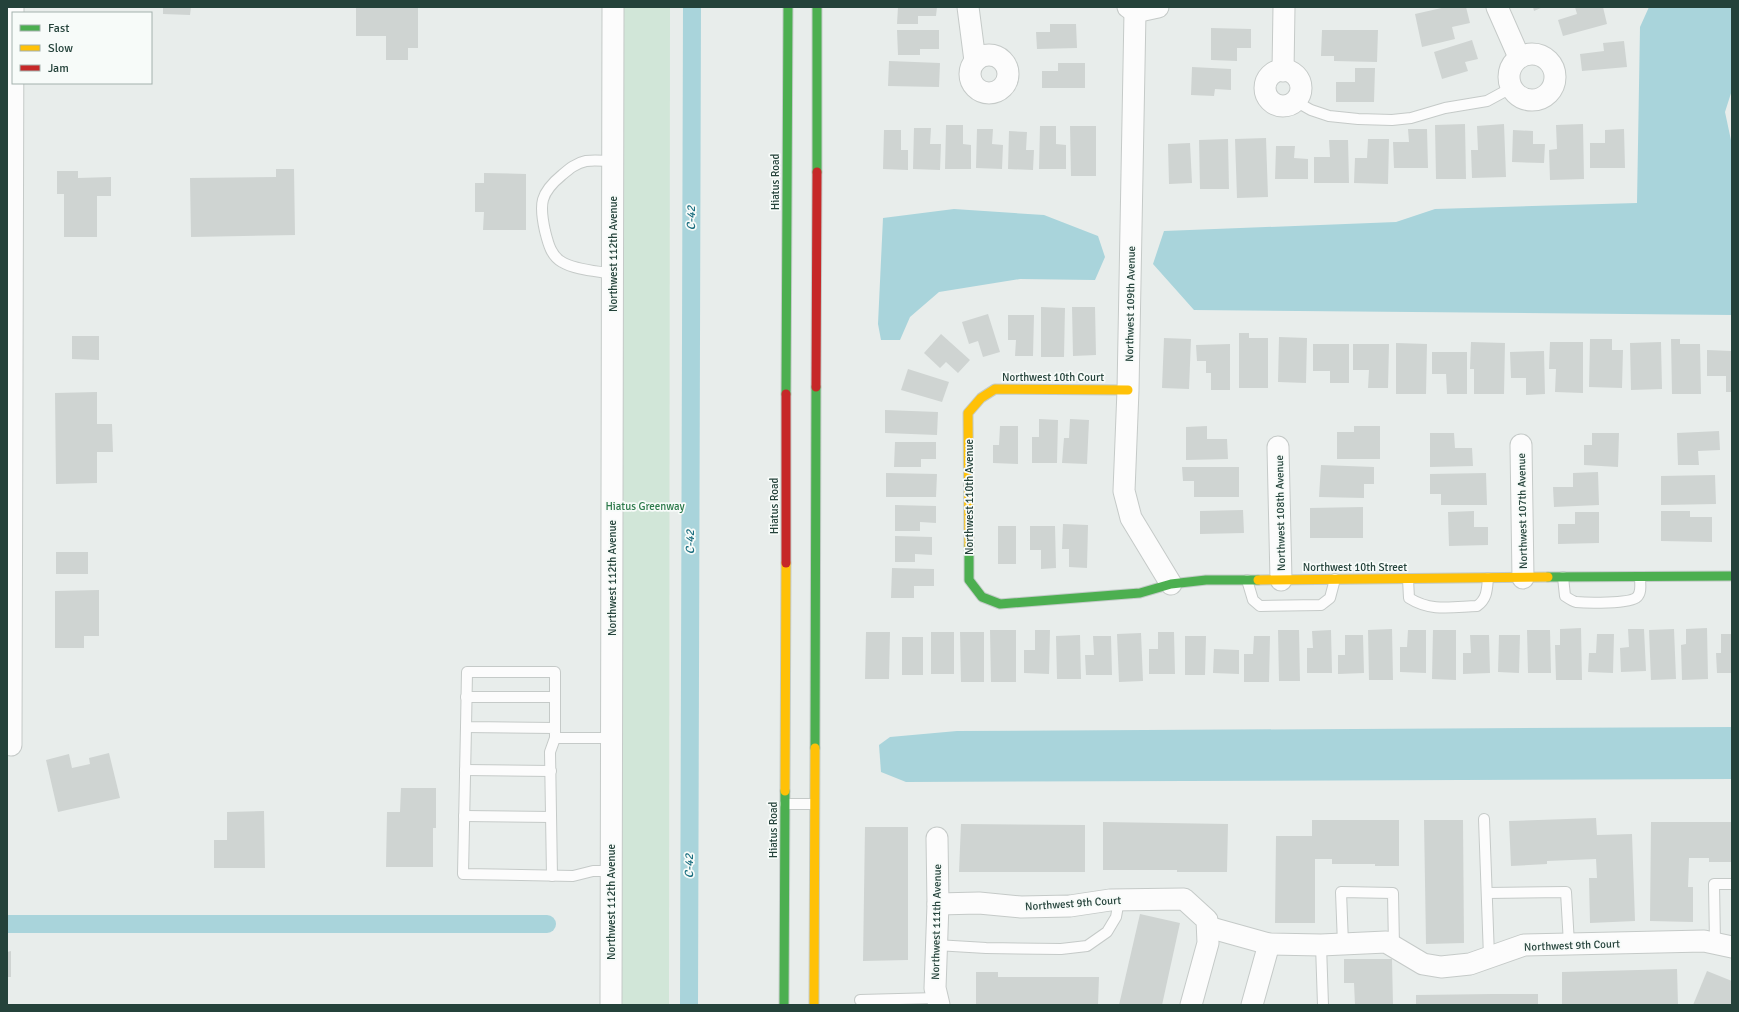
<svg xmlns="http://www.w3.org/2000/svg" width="1739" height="1012" viewBox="0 0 1739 1012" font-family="Signika,sans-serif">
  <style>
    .green { fill: #d1e6d8 }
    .water { fill: #a9d4db }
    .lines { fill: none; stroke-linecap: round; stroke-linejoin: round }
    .canal { stroke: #a9d4db; stroke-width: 18 }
    .building { fill: #cfd4d2 }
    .lane-casing { stroke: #c5cac8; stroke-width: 12 }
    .street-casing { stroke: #c5cac8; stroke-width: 23 }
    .fast-casing { stroke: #c3cbc8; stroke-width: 11 }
    .slow-casing { stroke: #c3cbc8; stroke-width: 11 }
    .jam-casing { stroke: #c3cbc8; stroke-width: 11 }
    .lane { stroke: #fcfcfc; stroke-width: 10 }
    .street { stroke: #fcfcfc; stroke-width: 21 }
    .fast { stroke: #4caf50; stroke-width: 9 }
    .slow { stroke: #ffc107; stroke-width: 9 }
    .jam { stroke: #c62828; stroke-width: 9 }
    .labels { text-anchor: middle; stroke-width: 3.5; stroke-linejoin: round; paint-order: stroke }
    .street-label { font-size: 11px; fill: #24423a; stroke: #f7fbf9 }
    .park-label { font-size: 11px; fill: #2d7a4b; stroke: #f7fbf9 }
    .water-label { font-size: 12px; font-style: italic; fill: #1c6f80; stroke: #f7fbf9 }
  </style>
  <rect width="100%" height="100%" fill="#e8edeb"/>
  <polygon class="green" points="620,7 670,7 669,1005 620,1005"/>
  <g class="water">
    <polygon points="1649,7 1732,7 1732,90 1725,112 1732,145 1731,233 1732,234 1732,315 1194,310 1153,264 1164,231 1396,222 1435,209 1637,203 1640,27"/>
    <polygon points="954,209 1044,215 1098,236 1105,257 1095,280 1020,279 939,292 910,317 900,340 881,340 878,324 883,218"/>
    <polygon points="1732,727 1732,779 906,782 881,772 879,745 890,737 957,731"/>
  </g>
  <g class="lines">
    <g class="canal">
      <polyline points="7,924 547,924"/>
      <polyline points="689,1005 692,7"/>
    </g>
  </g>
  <g class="building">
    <polygon points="163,7 191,7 190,15 163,14"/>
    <polygon points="356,7 418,7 418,48 408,48 408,60 386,60 386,36 356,36"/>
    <polygon points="898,7 937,7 936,16 918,16 918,24 897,24"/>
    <polygon points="1446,7 1466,7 1470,23 1452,27 1455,39 1422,47 1415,14"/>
    <polygon points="1533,7 1543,7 1534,11"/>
    <polygon points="1575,7 1603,7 1607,24 1563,36 1558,20 1577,14"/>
    <polygon points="1050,24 1076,24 1077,48 1037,49 1036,32 1050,32"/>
    <polygon points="1211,28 1251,29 1251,48 1237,48 1237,61 1211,60"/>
    <polygon points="897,30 939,30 939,49 920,49 920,55 898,55"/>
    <polygon points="1322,30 1378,30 1377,62 1334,61 1334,56 1321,56"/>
    <polygon points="1472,40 1478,59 1465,62 1468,71 1442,79 1434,52"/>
    <polygon points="1624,41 1627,67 1582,71 1580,54 1604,51 1603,43"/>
    <polygon points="889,61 940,63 939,87 888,86"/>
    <polygon points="1058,63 1085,63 1085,88 1042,88 1042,71 1058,71"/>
    <polygon points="1192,67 1231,69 1231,90 1215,89 1214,96 1191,95"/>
    <polygon points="1355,68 1375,68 1374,102 1336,102 1336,82 1355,82"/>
    <polygon points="1465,124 1466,179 1436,179 1435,125"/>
    <polygon points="1504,124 1506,177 1472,178 1471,150 1478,150 1477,126"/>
    <polygon points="1583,124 1584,179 1550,180 1549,150 1557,149 1556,125"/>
    <polygon points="946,125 963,125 963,144 971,145 971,169 945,169"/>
    <polygon points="1040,126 1056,126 1056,144 1066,145 1066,169 1039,169"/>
    <polygon points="1070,126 1096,126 1096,176 1071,176"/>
    <polygon points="914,128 931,128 930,144 941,144 940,170 913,169"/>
    <polygon points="977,129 993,129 992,144 1003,145 1002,169 976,168"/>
    <polygon points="1408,129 1427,129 1428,168 1394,168 1393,142 1409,142"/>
    <polygon points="1624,129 1625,168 1590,168 1590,143 1605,143 1605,130"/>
    <polygon points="884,130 901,130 901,150 908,150 908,170 883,169"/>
    <polygon points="1513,130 1533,131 1533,144 1545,144 1544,163 1512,162"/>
    <polygon points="1009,131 1027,132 1026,150 1034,150 1033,170 1008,169"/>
    <polygon points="1266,138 1268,197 1237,198 1235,139"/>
    <polygon points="1228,139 1229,189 1200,189 1199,140"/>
    <polygon points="1368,139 1389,139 1388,184 1354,183 1355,158 1367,158"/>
    <polygon points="1329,140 1348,140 1349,183 1314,183 1314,157 1330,157"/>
    <polygon points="1190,143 1192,183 1169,184 1168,144"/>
    <polygon points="1276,146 1295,146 1294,158 1308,159 1308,179 1275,179"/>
    <polygon points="276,169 294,169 295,235 191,237 190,178 276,177"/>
    <polygon points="57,171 78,171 78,178 111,177 111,196 97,196 97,237 64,237 64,194 57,194"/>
    <polygon points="484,173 526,174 526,230 483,230 484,212 475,212 475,183 484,183"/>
    <polygon points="1041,307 1065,308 1064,357 1041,357"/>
    <polygon points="1072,307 1095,307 1096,355 1073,356"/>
    <polygon points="988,314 1000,352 983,357 978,341 969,344 962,322"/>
    <polygon points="1008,315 1034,315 1033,356 1015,356 1016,340 1008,340"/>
    <polygon points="1239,333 1249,333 1249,338 1268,338 1268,388 1239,388"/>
    <polygon points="941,334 970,360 958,373 946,362 940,368 924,353"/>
    <polygon points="72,336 99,336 99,360 72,359"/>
    <polygon points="1279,337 1307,338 1306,383 1278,382"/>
    <polygon points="1164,338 1191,339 1189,389 1162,388"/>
    <polygon points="1590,339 1612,339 1612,350 1623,350 1622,388 1589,387"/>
    <polygon points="1671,339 1680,339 1680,344 1700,344 1701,394 1672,394"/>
    <polygon points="1471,342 1505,343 1504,394 1474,394 1474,369 1470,369"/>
    <polygon points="1550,342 1583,342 1583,393 1555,392 1556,369 1549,369"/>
    <polygon points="1661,342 1662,389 1631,390 1630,343"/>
    <polygon points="1396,343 1427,344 1426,394 1396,394"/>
    <polygon points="1230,344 1230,390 1211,390 1211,373 1206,373 1206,361 1197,361 1196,345"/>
    <polygon points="1313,344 1349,344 1349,383 1330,383 1330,371 1313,371"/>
    <polygon points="1353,344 1389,344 1388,388 1368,388 1369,370 1353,370"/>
    <polygon points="1707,350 1732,351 1732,392 1726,392 1726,376 1707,376"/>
    <polygon points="1544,351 1545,394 1526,395 1526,378 1511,378 1510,352"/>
    <polygon points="1432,352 1467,352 1467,394 1447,394 1446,374 1432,374"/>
    <polygon points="908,369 949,382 942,402 901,390"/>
    <polygon points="97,392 97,424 112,424 113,452 97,452 97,483 56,484 55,393"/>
    <polygon points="885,410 938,412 937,435 885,433"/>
    <polygon points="1039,419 1058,420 1057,463 1032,463 1032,437 1039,437"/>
    <polygon points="1070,419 1089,420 1087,464 1062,463 1064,438 1069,438"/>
    <polygon points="1000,426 1018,426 1018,464 993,463 993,445 999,445"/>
    <polygon points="1207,426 1207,439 1227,439 1228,459 1186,460 1186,427"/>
    <polygon points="1354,426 1380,426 1380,459 1337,459 1337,432 1354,432"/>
    <polygon points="1719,431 1720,450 1698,451 1699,465 1678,465 1677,433"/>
    <polygon points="1430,433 1454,433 1455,448 1472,448 1473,466 1430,467"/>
    <polygon points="1592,433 1619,433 1618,467 1584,465 1584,445 1592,445"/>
    <polygon points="895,442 936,442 936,459 921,459 921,467 894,467"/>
    <polygon points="1321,465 1374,467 1374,484 1364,484 1364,498 1319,497"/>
    <polygon points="1182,467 1239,467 1239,497 1194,497 1194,481 1183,481"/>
    <polygon points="1598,472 1599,505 1554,507 1553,487 1573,487 1573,473"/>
    <polygon points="886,473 937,474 936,497 886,497"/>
    <polygon points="1486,473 1487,505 1441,505 1441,494 1430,494 1430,474"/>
    <polygon points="1715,475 1716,504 1661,505 1661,476"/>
    <polygon points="895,505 936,506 936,523 920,522 920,531 895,531"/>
    <polygon points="1363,507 1363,538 1310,538 1310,508"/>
    <polygon points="1243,510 1244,533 1200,534 1200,511"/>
    <polygon points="1474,511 1474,527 1488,527 1488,545 1449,546 1448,512"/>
    <polygon points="1661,511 1690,511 1690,517 1712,517 1712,542 1661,541"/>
    <polygon points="1575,512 1599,512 1599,543 1558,544 1558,524 1575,524"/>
    <polygon points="1063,524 1088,525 1087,568 1069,567 1069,549 1062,549"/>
    <rect x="998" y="526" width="18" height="38"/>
    <polygon points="1030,526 1055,526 1056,568 1041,569 1041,550 1030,550"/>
    <polygon points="895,536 932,537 932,555 915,554 915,562 895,562"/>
    <rect x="56" y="552" width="32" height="22"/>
    <polygon points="892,568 934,569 934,586 914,586 914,598 891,598"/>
    <polygon points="99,590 99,636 84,636 84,648 55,648 55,591"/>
    <polygon points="1581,628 1582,680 1556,680 1555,645 1560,645 1560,629"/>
    <polygon points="1707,628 1708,679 1682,680 1681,645 1686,644 1686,629"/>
    <polygon points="1392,629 1393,680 1369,680 1368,630"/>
    <polygon points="1628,629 1644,629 1646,671 1621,672 1620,648 1629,647"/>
    <polygon points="1674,629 1676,679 1651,680 1649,630"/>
    <polygon points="990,630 1016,630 1016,682 991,682"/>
    <polygon points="1035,630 1050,630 1049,674 1024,673 1024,650 1035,650"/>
    <polygon points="1278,630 1299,630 1300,681 1279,681"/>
    <polygon points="1331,630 1332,673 1307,673 1307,648 1313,648 1312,631"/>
    <polygon points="1408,630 1426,630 1426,673 1400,672 1400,647 1407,647"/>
    <polygon points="1433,630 1456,630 1456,680 1432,679"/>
    <polygon points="1527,630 1550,630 1551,673 1528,673"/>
    <polygon points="866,632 890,632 889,679 865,679"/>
    <rect x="931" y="632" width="23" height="42"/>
    <polygon points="960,632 984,632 984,682 961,682"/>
    <polygon points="1158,632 1174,632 1175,674 1149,674 1149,649 1158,649"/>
    <polygon points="1141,633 1143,681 1119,682 1117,634"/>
    <polygon points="1597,634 1614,634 1613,673 1588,672 1589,653 1596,653"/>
    <polygon points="1721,634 1732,634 1732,673 1717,673 1716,653 1721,653"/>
    <polygon points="1080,635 1081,679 1057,679 1056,636"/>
    <polygon points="1345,635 1363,635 1364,673 1338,674 1338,655 1345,655"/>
    <polygon points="1470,635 1489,635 1490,673 1463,674 1463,653 1471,653"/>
    <polygon points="1499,635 1520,635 1519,673 1498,672"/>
    <polygon points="1093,636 1111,636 1112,675 1086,675 1085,655 1094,655"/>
    <polygon points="1185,636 1206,636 1205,675 1185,675"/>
    <polygon points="1254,636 1270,636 1269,682 1244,682 1244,654 1253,654"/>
    <rect x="902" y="637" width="21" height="38"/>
    <polygon points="1214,649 1239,650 1239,674 1213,673"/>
    <polygon points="109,753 120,798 58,812 46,760 69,754 72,768 90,764 89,758"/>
    <polygon points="401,788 436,788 436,828 433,828 433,867 386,867 387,812 400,812"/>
    <polygon points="264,811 265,868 214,868 214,840 227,840 227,812"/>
    <polygon points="1596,818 1597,835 1632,834 1635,921 1590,923 1589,878 1597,878 1596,859 1547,861 1547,864 1511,866 1509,821"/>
    <polygon points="1312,820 1399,820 1399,866 1375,866 1375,864 1332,864 1332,859 1315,859 1315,923 1275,923 1276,836 1312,836"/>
    <polygon points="1424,820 1463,820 1464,943 1426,944"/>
    <polygon points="1103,822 1228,824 1227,872 1177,872 1177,870 1103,870"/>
    <polygon points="1651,822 1732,822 1732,862 1709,862 1709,858 1689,858 1688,887 1693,887 1693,922 1650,921"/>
    <polygon points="961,824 1085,825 1085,872 959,872"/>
    <polygon points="865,827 908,827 908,960 863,961"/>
    <polygon points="1140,914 1180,923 1162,1005 1119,1005"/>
    <polygon points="11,951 11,977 7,977 7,952"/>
    <polygon points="1344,959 1392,959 1393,1005 1355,1005 1354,983 1344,983"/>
    <polygon points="1677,969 1678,1005 1562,1005 1562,972"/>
    <polygon points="1707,971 1732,981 1732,1005 1693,1005"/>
    <polygon points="976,972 998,972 998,977 1099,977 1098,1005 976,1005"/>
    <polygon points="1492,994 1538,994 1538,1005 1416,1005 1416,995"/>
  </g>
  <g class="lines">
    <defs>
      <g id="lane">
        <polyline points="1295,101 1311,110 1329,116 1358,119 1392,120 1411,118 1445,108 1487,101 1511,88"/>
        <path d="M613 274C598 271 575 270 562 262 551 256 548 243 545 231 539 204 540 193 562 175 569 169 576 163 586 161 594 160 604 161 613 161"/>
        <path d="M1563 577 1565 596C1568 598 1572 601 1576 602 1586 603 1630 604 1637 597 1642 592 1640 584 1640 577"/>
        <path d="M1408 579 1409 598C1431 612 1452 607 1477 606 1487 599 1487 590 1488 578"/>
        <polyline points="1247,580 1253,600 1260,606 1321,605 1330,598 1335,579"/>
        <polyline points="466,697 555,697"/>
        <polyline points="466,727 463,874 573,876 593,871 611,871"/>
        <path d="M555 728 466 727 467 672H555C555 694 555 716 555 738H612"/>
        <polyline points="465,770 551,771"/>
        <polyline points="785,804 814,804"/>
        <polyline points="464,816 551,817"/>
        <polyline points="1484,819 1489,957"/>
        <polyline points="552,876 550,752 555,738"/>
        <polyline points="1487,893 1566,892 1569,944"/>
        <polyline points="1715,943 1714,884 1732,884"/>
        <polyline points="1343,944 1341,892 1393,893 1394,946"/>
        <polyline points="936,945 986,948 1061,949 1087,946 1107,932 1116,917 1119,900"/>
        <polyline points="1321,945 1323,1005"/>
        <polyline points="860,1000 937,998"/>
      </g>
      <g id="street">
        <polyline points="968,7 975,61"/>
        <polyline points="1128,7 1135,12 1158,7"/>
        <polyline points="1497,7 1519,57"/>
        <polyline points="1135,12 1128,390 1124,491 1131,518 1171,584"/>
        <circle cx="1532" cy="77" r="23"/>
        <circle cx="989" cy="74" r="19"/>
        <circle cx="1283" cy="88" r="18"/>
        <polyline points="1283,71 1284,7"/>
        <polyline points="1521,445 1523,578"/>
        <polyline points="1278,447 1281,580"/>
        <polyline points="11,745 13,7"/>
        <polyline points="937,838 938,904 935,988 939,1005"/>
        <polyline points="938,904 979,903 1021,907 1070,906 1110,900 1184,899 1207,920 1208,943 1191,1005"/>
        <polyline points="1208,927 1269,944 1321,945 1386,942 1423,964 1441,967 1470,964 1524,945 1704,941 1732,947"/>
        <polyline points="611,1005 613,7"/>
        <polyline points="1252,1005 1269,944"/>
      </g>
      <g id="fast">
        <polyline points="817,172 817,7"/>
        <polyline points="786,394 788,7"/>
        <polyline points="969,546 969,580 982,597 1000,604 1140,593 1171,584 1206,580 1258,580"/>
        <polyline points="1548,577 1732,576"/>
        <polyline points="815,748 816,387"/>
        <polyline points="784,1005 785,791"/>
      </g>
      <g id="slow">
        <polyline points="969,546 968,413 981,398 995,389 1128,390"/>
        <polyline points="1258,580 1548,577"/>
        <polyline points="785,791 786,563"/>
        <polyline points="814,1005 815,748"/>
      </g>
      <g id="jam">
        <polyline points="816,387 817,172"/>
        <polyline points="786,563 786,394"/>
      </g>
    </defs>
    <use href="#lane" class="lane-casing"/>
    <use href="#street" class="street-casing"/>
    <use href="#fast" class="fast-casing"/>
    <use href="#slow" class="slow-casing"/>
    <use href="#jam" class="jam-casing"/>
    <use href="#lane" class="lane"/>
    <use href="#street" class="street"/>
    <use href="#fast" class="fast"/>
    <use href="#slow" class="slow"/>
    <use href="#jam" class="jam"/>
  </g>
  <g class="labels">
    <g class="street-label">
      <text transform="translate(775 182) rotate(-90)" y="4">Hiatus Road</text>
      <text transform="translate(613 254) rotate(-90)" y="4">Northwest 112th Avenue</text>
      <text transform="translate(1130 304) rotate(-89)" y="4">Northwest 109th Avenue</text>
      <text x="1053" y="381">Northwest 10th Court</text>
      <text transform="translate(969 497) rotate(-90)" y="4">Northwest 110th Avenue</text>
      <text transform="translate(774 506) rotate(-90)" y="4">Hiatus Road</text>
      <text transform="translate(1522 511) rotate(-91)" y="4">Northwest 107th Avenue</text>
      <text transform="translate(1280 513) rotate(-91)" y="4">Northwest 108th Avenue</text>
      <text x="1355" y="571">Northwest 10th Street</text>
      <text transform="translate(612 578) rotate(-90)" y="4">Northwest 112th Avenue</text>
      <text transform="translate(773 830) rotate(-90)" y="4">Hiatus Road</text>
      <text transform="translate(611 902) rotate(-90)" y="4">Northwest 112th Avenue</text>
      <text transform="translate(1073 903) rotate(-4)" y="4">Northwest 9th Court</text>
      <text transform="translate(936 922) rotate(-89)" y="4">Northwest 111th Avenue</text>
      <text transform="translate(1572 945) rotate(-2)" y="4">Northwest 9th Court</text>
    </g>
    <g class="park-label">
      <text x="645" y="510">Hiatus Greenway</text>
    </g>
    <g class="water-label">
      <text transform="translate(691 218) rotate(-90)" y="4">C-42</text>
      <text transform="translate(690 542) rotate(-90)" y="4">C-42</text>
      <text transform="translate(689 866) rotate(-90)" y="4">C-42</text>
    </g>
  </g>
  <rect width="1739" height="1012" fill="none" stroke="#24423a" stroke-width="16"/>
  <rect x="12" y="12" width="140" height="72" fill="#f7fbf9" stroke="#a3b1ad"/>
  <rect x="20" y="25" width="20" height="6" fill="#4caf50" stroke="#a3b1ad"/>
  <text x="48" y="32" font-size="12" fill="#24423a">Fast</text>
  <rect x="20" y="45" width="20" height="6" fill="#ffc107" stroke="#a3b1ad"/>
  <text x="48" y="52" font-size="12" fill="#24423a">Slow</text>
  <rect x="20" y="65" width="20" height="6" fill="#c62828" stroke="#a3b1ad"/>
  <text x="48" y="72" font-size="12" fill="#24423a">Jam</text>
</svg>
